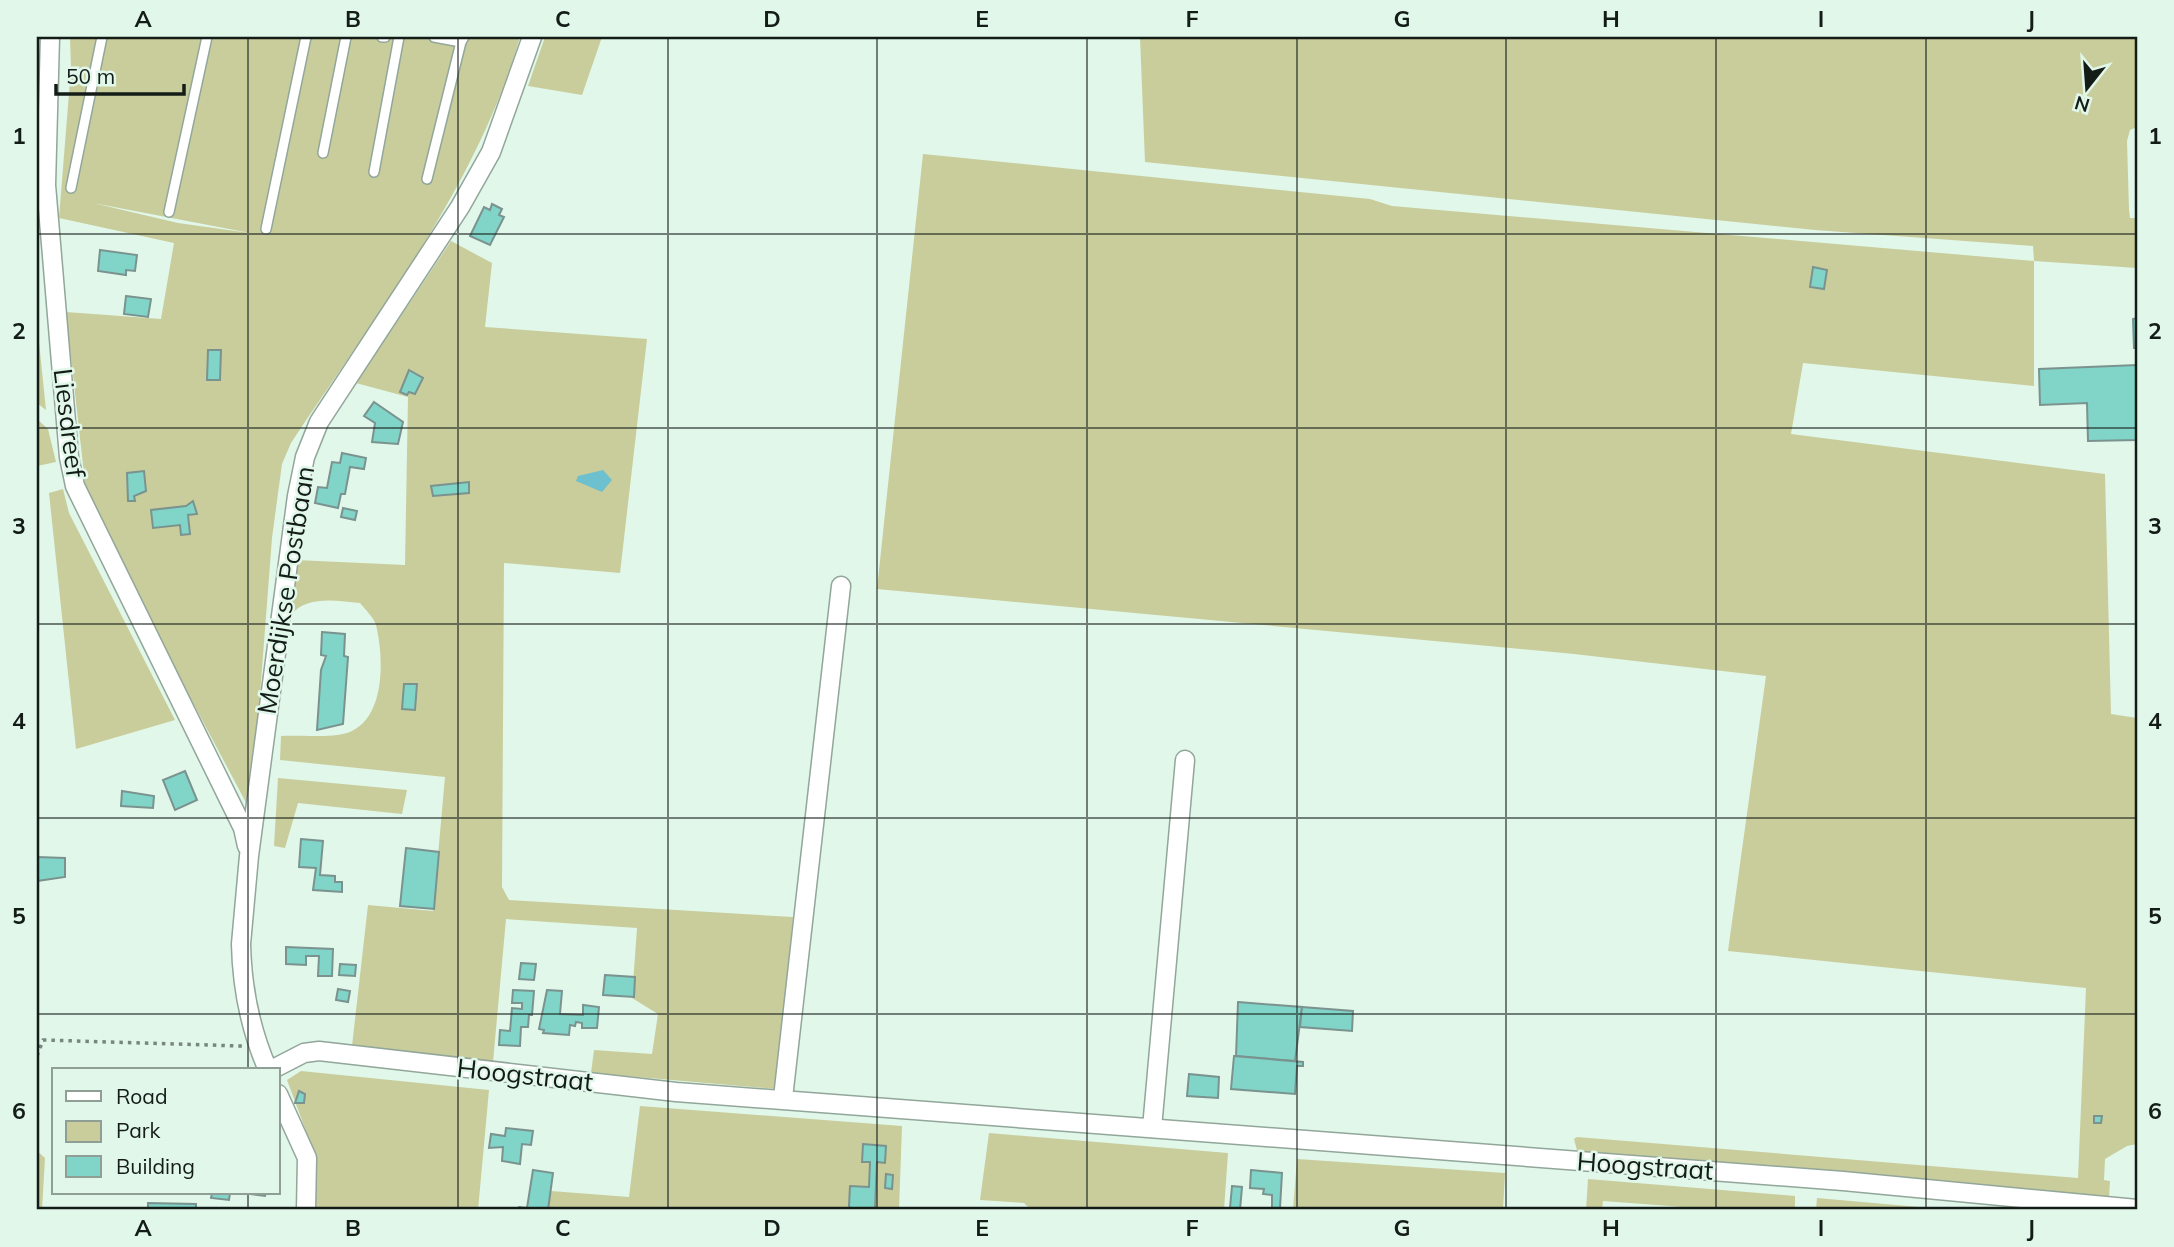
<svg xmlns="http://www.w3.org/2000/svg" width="2174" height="1247" viewBox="0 0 2174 1247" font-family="Mulish,sans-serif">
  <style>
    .green { fill: #c9cd9b; fill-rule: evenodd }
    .water { fill: #6dc1cf }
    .building { fill: #80d4c8; stroke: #7a938f; stroke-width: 2 }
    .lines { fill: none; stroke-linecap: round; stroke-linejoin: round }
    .lane-casing { stroke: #92a69a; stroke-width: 12 }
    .street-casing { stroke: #92a69a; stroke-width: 21 }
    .path { stroke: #77867e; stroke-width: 3.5; stroke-dasharray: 3.5 5; stroke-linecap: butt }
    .lane { stroke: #fff; stroke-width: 9 }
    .street { stroke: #fff; stroke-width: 18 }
    .grid { fill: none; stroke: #141c18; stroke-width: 2; stroke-opacity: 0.55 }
    .labels { text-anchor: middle; stroke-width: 5; stroke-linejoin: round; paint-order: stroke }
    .street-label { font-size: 26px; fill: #141c18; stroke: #e1f7ea }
    .neatline { fill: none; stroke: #141c18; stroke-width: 2.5 }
    .grid-label { font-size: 23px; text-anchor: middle; font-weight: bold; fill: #141c18 }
  </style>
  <rect width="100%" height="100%" fill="#e1f7ea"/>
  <g class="green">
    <path d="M70 37H520C477 187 376 314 291 443L282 464 272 538 251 812 157 635 93 508 85 483 66 312 161 319 174 243 59 218 71 68ZM93 203 250 233 178 223Z"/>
    <polygon points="545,37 602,37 582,95 528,86"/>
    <polygon points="1140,37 2137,37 2137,127 2130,130 2127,141 2129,210 2130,218 2137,218 2137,268 2034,261 2034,386 1803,363 1791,434 2105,474 2111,714 2137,718 2137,1144 2127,1146 2105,1159 2104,1180 2110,1181 2109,1198 1578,1154 1574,1139 1577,1137 2078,1178 2086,988 1728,951 1766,676 1574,654 877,589 923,154 1370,199 1392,206 2034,261 2033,246 1815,230 1145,162"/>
    <path d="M451 241 492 263 485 327 647 339 620 573 504 563 502 887 509 900 793 917 777 1089 591 1073 594 1050 652 1054 658 1014 632 998 637 928 506 919 493 1062 352 1046 368 905 433 911 445 777 280 760 281 736C299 735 332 738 347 733 386 720 384 658 376 625 374 618 365 609 360 603 337 601 307 595 291 615L296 560 405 565 408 397 356 383Z"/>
    <polygon points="37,323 46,410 37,403"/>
    <polygon points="37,419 48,429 56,462 37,466"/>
    <polygon points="63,489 69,513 175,720 76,749 49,493"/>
    <polygon points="278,778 407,790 402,814 298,803 285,848 274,846"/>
    <polygon points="301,1071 489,1090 478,1210 304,1210 308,1162 306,1131 287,1080"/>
    <polygon points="640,1106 902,1126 899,1210 548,1210 551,1191 629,1197"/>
    <polygon points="989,1133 1228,1153 1224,1210 1031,1210 1024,1203 980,1200"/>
    <polygon points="37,1151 45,1158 42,1210 37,1210"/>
    <polygon points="1297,1159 1505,1173 1503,1210 1293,1210"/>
    <polygon points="1588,1179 1795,1196 1795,1210 1723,1210 1603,1201 1602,1210 1586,1210"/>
    <polygon points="1817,1198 1953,1210 1816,1210"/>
  </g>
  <polygon class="water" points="603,470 612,480 602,492 576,481 578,476"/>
  <g class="building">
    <polygon points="492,204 502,209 499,215 504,217 490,245 470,236 484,207 490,210"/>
    <polygon points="100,250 137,255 135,271 126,270 126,275 98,271"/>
    <polygon points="1813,267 1827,270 1824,289 1810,287"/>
    <polygon points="126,296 151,299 148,317 124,314"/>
    <polygon points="2137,318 2137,348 2134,348 2133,319"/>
    <polygon points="208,350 221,350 220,380 207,380"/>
    <polygon points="2137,365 2137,440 2088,441 2087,403 2040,405 2039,369"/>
    <polygon points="409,370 423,378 415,394 409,392 407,395 400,392"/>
    <polygon points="374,402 403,422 398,444 372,442 375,423 364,416"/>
    <polygon points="342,453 366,458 364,469 350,467 345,494 341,494 338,508 315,503 318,487 327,488 332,462 340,463"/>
    <polygon points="144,471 146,491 134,496 135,501 128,501 127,473"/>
    <polygon points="469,482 469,493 433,496 431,486"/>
    <polygon points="193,501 197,514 188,515 190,534 181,535 180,525 153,528 151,510 186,506"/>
    <polygon points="343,508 357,511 355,520 341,517"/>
    <polygon points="322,632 345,634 344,656 348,657 343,724 317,730 321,670 326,656 321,655"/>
    <polygon points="404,684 417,684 415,710 402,709"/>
    <polygon points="185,771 197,800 175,810 163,780"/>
    <polygon points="122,791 154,796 153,808 121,806"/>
    <polygon points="301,839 323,841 320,875 335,876 335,882 342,882 342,892 313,890 316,868 299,867"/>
    <polygon points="406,848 439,852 434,909 400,906"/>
    <polygon points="37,857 65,858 65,877 37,881"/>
    <polygon points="286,947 333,949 332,976 318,976 319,956 306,956 306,965 286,964"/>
    <polygon points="521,963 536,964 534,980 519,979"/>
    <polygon points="340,964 356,965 355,976 339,975"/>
    <polygon points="605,975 635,977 634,997 603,995"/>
    <polygon points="338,989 350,991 348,1002 336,1000"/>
    <polygon points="513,990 534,991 532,1015 529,1015 528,1027 521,1027 520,1046 499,1045 500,1030 510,1031 512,1008 522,1009 522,1003 512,1003"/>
    <polygon points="547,990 562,991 560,1014 583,1015 583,1005 599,1007 597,1028 582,1028 582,1023 576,1022 575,1026 570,1025 569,1035 543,1033 544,1030 539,1029"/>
    <polygon points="1238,1002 1302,1007 1295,1061 1236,1056"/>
    <polygon points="1302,1007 1353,1011 1352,1031 1300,1027"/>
    <polygon points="1234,1056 1303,1062 1303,1066 1297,1066 1295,1094 1231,1089"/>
    <polygon points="1189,1074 1219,1077 1218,1098 1187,1096"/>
    <polygon points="299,1091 305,1094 304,1103 295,1103"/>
    <polygon points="2094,1116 2102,1116 2101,1123 2094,1123"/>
    <polygon points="506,1128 533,1131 531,1145 522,1144 520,1164 502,1161 503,1147 489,1148 491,1134 505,1136"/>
    <polygon points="863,1144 886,1146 885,1163 877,1162 875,1208 852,1210 849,1206 850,1186 869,1187 870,1162 862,1162"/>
    <polygon points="533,1170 553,1173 548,1210 518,1210 519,1207 527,1208"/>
    <polygon points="1251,1170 1282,1173 1280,1208 1285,1210 1272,1210 1272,1195 1263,1194 1264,1189 1250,1188"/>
    <polygon points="886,1174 893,1175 892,1189 885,1188"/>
    <polygon points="1232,1186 1242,1187 1240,1210 1230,1208"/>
    <polygon points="212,1193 230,1193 229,1200 211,1198"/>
    <polygon points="243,1193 266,1193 265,1196"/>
    <polygon points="148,1203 196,1204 196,1210 148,1210"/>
  </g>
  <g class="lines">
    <defs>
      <g id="lane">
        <polyline points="382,37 385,37"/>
        <polyline points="434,37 461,42 464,37"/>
        <polyline points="323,153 346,37"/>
        <polyline points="374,172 399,37"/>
        <polyline points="427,179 461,42"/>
        <polyline points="71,188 102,37"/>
        <polyline points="169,212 207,37"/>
        <polyline points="266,229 306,37"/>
      </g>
      <g id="street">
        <polyline points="50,37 46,185 69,457 75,486 243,828 247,846"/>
        <path d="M268 1070C250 1029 242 989 241 944L249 856 297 496 305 457 319 422 460 207 491 152 532 37"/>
        <polyline points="271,1070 304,1053 319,1051 676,1092 1843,1181 2137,1209"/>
        <polyline points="278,1094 307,1158 306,1210"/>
        <polyline points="783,1098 841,586"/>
        <polyline points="1152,1128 1185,760"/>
      </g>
    </defs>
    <use href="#lane" class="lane-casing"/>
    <use href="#street" class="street-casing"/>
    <polyline class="path" points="37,1056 43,1040 242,1046"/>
    <use href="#lane" class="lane"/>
    <use href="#street" class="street"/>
  </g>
  <path class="grid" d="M248 37V1070M458 37V1210M668 37V1210M877 37V1210M1087 37V1210M1297 37V1210M1506 37V1210M1716 37V1210M1926 37V1210M37 234H2137M37 428H2137M37 624H2137M37 818H2137M37 1014H2137M248 1193V1210"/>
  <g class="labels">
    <g class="street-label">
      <text transform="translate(69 423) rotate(83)" y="9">Liesdreef</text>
      <text transform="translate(286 590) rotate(-81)" y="9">Moerdijkse Postbaan</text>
      <text transform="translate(525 1075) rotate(6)" y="9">Hoogstraat</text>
      <text transform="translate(1645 1166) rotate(4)" y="9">Hoogstraat</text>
    </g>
  </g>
  <rect width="2174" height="1247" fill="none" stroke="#e1f7ea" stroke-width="77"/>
  <rect x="52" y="1068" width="228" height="126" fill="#e1f7ea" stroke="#8f9f96" stroke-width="2"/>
  <rect x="66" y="1091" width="35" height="10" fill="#ffffff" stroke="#8f9f96" stroke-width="2"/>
  <text x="116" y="1104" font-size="21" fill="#141c18">Road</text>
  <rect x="66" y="1121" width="35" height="21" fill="#c9cd9b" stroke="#8f9f96" stroke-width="2"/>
  <text x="116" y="1138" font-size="21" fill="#141c18">Park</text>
  <rect x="66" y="1156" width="35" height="21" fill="#80d4c8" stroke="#8f9f96" stroke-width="2"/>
  <text x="116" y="1174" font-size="21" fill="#141c18">Building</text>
  <g transform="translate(2087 88) rotate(197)" stroke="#e1f7ea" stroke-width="5" paint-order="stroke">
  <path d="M0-5L12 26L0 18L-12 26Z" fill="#141c18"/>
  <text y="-10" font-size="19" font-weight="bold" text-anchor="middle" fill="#141c18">N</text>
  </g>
  <path d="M56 84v10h128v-10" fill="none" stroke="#141c18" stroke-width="3.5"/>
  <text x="66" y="84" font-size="21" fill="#141c18" stroke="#e1f7ea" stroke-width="5" paint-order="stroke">50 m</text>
  <rect x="38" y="38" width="2098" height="1170" class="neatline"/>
  <g class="grid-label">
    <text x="143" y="27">A</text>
    <text x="353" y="27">B</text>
    <text x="563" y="27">C</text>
    <text x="772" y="27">D</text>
    <text x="982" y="27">E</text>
    <text x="1192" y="27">F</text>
    <text x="1402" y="27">G</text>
    <text x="1611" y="27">H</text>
    <text x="1821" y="27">I</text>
    <text x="2031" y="27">J</text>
    <text x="19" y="144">1</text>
    <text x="2155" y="144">1</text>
    <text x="19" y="339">2</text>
    <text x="2155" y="339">2</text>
    <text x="19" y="534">3</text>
    <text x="2155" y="534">3</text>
    <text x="19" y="729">4</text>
    <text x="2155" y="729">4</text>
    <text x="19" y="924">5</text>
    <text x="2155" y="924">5</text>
    <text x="19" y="1119">6</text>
    <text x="2155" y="1119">6</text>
    <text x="143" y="1236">A</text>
    <text x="353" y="1236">B</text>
    <text x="563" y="1236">C</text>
    <text x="772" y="1236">D</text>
    <text x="982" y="1236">E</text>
    <text x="1192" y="1236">F</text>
    <text x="1402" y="1236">G</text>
    <text x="1611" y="1236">H</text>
    <text x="1821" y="1236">I</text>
    <text x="2031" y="1236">J</text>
  </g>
</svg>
